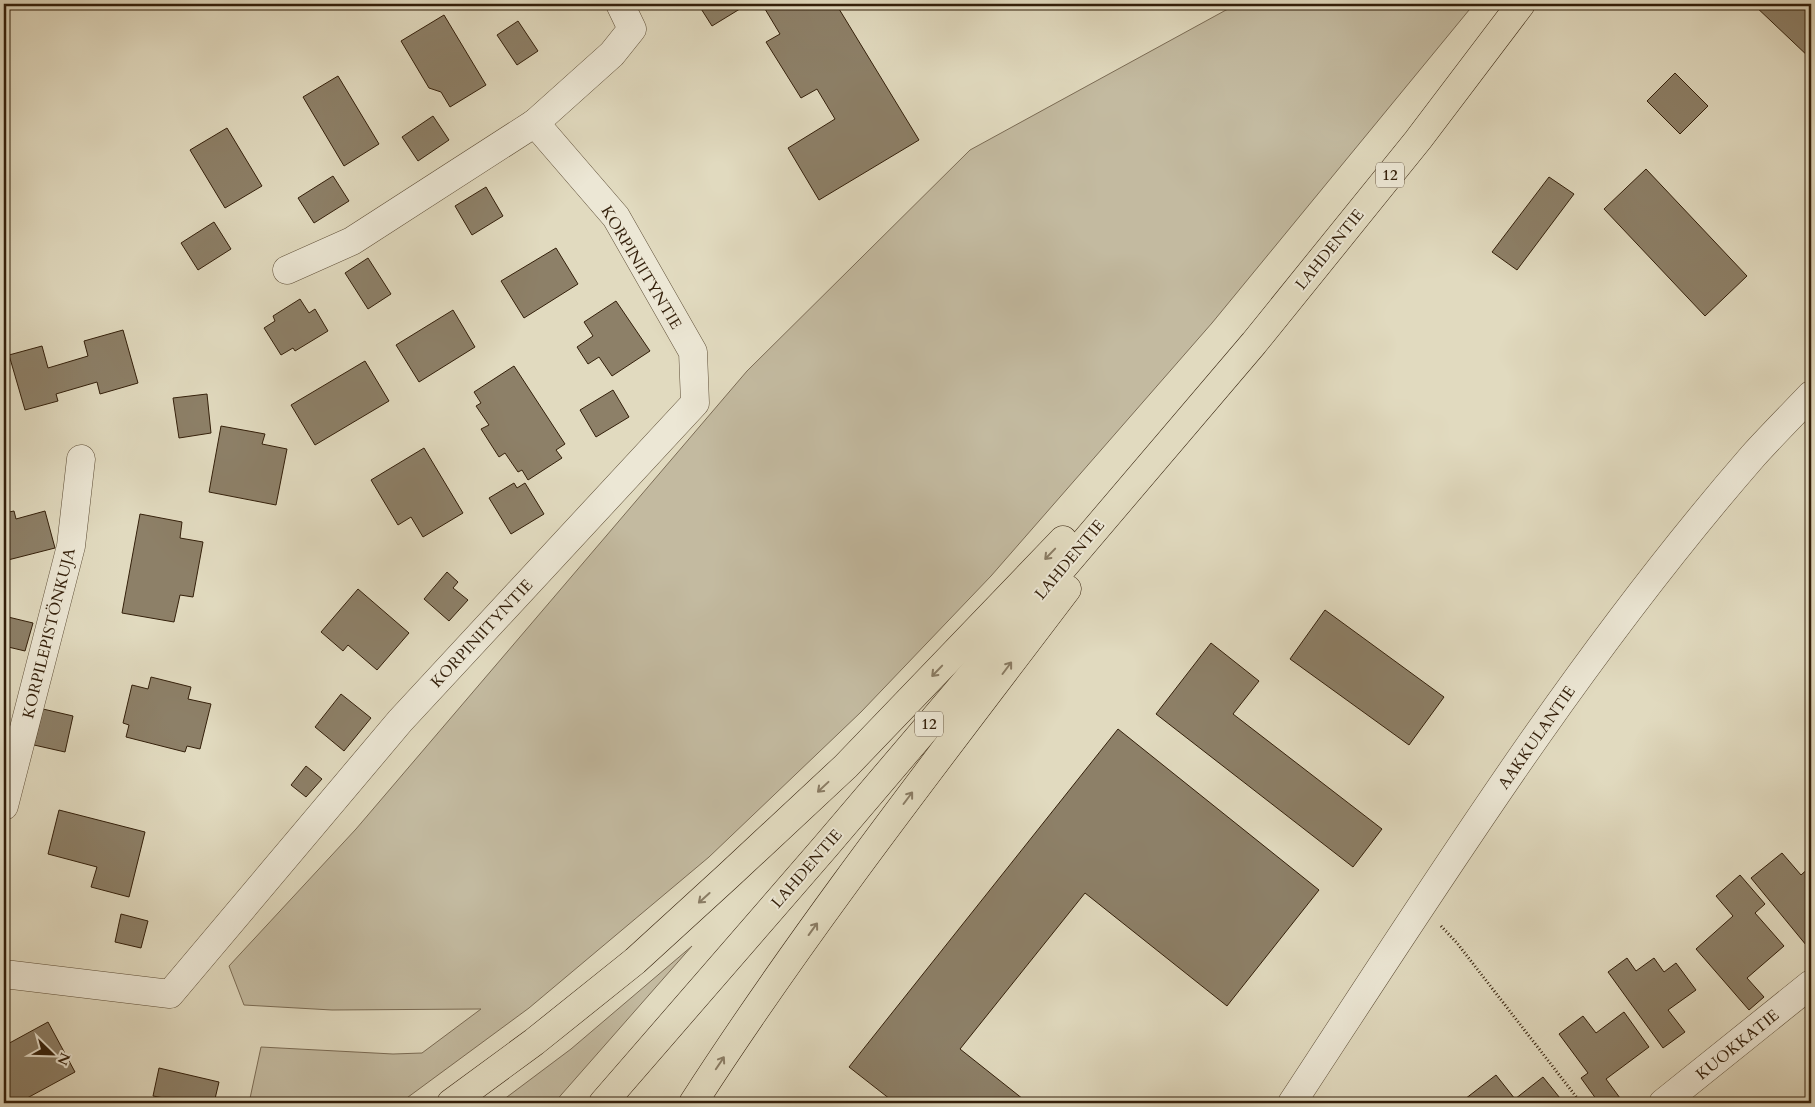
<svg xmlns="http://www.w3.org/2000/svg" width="1815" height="1107" viewBox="0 0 1815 1107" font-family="Cardo,serif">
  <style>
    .green { fill: #c3baa0; stroke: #7b6c55 }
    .building { fill: #8d8068; stroke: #331f0a }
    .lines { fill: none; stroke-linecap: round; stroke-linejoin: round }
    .minor-casing { stroke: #5e4e37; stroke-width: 29 }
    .tertiary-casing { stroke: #5e4e37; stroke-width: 29 }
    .trunk-casing { stroke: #331f0a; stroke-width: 29 }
    .path { stroke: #331f0a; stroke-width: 3; stroke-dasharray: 1 2.5; stroke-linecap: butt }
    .minor { stroke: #ece7d5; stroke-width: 28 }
    .tertiary { stroke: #ece7d5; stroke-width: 28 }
    .trunk { stroke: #e1dabf; stroke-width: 28 }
    .oneway { stroke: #8a7c64 }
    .labels { text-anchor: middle; stroke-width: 4; stroke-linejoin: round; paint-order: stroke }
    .shield { fill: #ece7d5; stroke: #6a5b47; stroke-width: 1 }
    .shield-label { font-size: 15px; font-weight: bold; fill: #331f0a }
    .street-label { font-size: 16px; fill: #331f0a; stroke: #ece7d5 }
  </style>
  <rect width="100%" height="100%" fill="#e1dabf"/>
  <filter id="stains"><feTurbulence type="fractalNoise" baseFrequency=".004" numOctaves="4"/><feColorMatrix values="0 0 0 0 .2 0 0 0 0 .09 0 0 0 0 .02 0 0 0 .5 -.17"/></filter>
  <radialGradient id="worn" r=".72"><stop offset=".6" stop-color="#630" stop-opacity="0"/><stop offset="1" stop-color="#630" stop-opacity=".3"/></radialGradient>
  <g class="green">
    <polygon points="1237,4 1474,4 1212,323 991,576 861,712 709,857 529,1008 400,1103 249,1103 261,1047 393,1054 422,1053 481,1009 332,1010 244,1005 229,966 356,829 747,371 970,150"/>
    <polygon points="692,946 554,1103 499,1103 571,1049"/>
  </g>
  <g class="building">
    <polygon points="698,4 748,4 712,26"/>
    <polygon points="762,4 836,4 919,140 819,200 788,148 835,119 817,89 801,98 766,42 780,34"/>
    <polygon points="1753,4 1811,4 1811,59"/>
    <polygon points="444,15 486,85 450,107 441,92 429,88 401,41"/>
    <polygon points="518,21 538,51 517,65 497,35"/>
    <polygon points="1675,73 1708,106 1680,134 1647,101"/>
    <polygon points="338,76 379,144 344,166 303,97"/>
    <polygon points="433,116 449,140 418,161 402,137"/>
    <polygon points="227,128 262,186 225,208 190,150"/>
    <polygon points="1646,169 1747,276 1705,316 1604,209"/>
    <polygon points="333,176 349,201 314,223 298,198"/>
    <polygon points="1549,177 1574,194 1517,270 1492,252"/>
    <polygon points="486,187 503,216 472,235 455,206"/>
    <polygon points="214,222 231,249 198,270 181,243"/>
    <polygon points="556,248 578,284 524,318 501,281"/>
    <polygon points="368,258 391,294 368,309 345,273"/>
    <polygon points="300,299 309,313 315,309 328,331 295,351 293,348 281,355 264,328 275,321 273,316"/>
    <polygon points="616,301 650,351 612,376 599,357 588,364 577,347 593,336 584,322"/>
    <polygon points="453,310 475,347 419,382 396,345"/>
    <polygon points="123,330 138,383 100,394 97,382 56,394 58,401 25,410 9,355 42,346 48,368 88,356 84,341"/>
    <polygon points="365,361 389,401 315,445 291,405"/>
    <polygon points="514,366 565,444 556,450 562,458 528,480 522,470 518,472 505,453 499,457 481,429 489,425 476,406 481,403 474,392"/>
    <polygon points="613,390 629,417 596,437 580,410"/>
    <polygon points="207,394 211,433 179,438 173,398"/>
    <polygon points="221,426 265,434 262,444 287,449 276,505 209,492"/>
    <polygon points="424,448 463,513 423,537 411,517 398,525 371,480"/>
    <polygon points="514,483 517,488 525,483 544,514 511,534 489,498"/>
    <polygon points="14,511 16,519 45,511 55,548 4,561 4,513"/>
    <polygon points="140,514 182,522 180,538 203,542 193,597 180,595 174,622 122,613"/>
    <polygon points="447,572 458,582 453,588 468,600 449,621 424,599"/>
    <polygon points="358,589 409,633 377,670 348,645 343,651 321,632"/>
    <polygon points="1325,610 1444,697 1409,745 1290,659"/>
    <polygon points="4,616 33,623 25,651 4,646"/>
    <polygon points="1211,643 1259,681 1233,714 1382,829 1353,867 1156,714"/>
    <polygon points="151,677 191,687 188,699 211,704 200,749 187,746 185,752 126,737 129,725 123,723 132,685 148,689"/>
    <polygon points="341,694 371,718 344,751 315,727"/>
    <polygon points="43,709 73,716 65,752 34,745"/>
    <polygon points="1118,729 1319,890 1227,1006 1085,893 960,1049 1028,1103 895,1103 849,1067"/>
    <polygon points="306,766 322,779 306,797 291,785"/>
    <polygon points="59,810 145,832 129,897 91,887 97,867 48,854"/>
    <polygon points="1782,853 1801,875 1811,866 1811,951 1751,878"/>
    <polygon points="1740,875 1765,904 1755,913 1784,946 1747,978 1764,997 1749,1010 1696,949 1733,916 1716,896"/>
    <polygon points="121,914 148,921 141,948 115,942"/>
    <polygon points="1627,958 1636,971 1654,958 1664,972 1676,963 1696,990 1668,1010 1685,1032 1663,1048 1608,972"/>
    <polygon points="1624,1012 1649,1047 1606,1079 1620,1098 1614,1103 1599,1103 1581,1078 1588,1073 1559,1034 1583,1016 1596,1033"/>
    <polygon points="48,1022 75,1072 18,1103 4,1103 4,1046"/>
    <polygon points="159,1068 219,1082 214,1103 162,1103 164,1098 153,1096"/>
    <polygon points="1496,1075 1515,1099 1543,1077 1564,1103 1469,1103 1465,1099"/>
  </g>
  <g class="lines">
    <defs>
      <g id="minor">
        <polyline points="535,123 612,54 632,29 620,4"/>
        <polyline points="4,806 71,546 81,459"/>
        <polyline points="4,974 170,994 400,721 695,403 693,352 616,217 535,123 352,241 287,270"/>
        <polyline points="1663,1103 1811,984"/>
      </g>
      <path id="tertiary" d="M1292 1103C1437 882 1579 656 1753 456 1772 435 1792 415 1811 395"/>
      <g id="trunk">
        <polyline points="451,1103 534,1042 635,961 728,876 846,766 1063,540"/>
        <polyline points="603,1103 825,847 1254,343 1418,140 1521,4"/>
        <path d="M693 1103C808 925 939 758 1067 589"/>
      </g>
    </defs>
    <use href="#minor" class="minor-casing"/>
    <use href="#tertiary" class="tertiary-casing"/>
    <use href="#trunk" class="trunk-casing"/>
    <polyline class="path" points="1441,926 1457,943 1581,1103"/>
    <use href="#minor" class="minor"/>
    <use href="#tertiary" class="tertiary"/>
    <use href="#trunk" class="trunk"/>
  </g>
  <defs><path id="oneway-shaft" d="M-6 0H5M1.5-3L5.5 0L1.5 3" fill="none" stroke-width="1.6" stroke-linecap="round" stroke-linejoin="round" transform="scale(1.25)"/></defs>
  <g class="oneway">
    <use href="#oneway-shaft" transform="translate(1050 554) rotate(134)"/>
    <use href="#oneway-shaft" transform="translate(1007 668) rotate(-53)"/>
    <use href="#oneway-shaft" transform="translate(937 671) rotate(134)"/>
    <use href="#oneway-shaft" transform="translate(823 787) rotate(137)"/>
    <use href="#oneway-shaft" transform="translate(908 798) rotate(-53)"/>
    <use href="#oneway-shaft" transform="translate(704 898) rotate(138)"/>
    <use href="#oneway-shaft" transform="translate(813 929) rotate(-54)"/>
    <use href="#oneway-shaft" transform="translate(720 1063) rotate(-56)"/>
  </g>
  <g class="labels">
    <g class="shield">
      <rect x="1376" y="162.5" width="28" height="25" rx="4"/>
      <rect x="915" y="711.5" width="28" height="25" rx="4"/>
    </g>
    <g class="shield-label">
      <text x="1390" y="180">12</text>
      <text x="929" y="729">12</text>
    </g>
    <g class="street-label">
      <text transform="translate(1329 249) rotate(-51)" y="6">LAHDENTIE</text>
      <text transform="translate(642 267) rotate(59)" y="6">KORPINIITYNTIE</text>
      <text transform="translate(1069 559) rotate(-50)" y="6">LAHDENTIE</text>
      <text transform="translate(48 633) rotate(-76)" y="6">KORPILEPISTÖNKUJA</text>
      <text transform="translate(481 633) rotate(-47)" y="6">KORPINIITYNTIE</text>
      <text transform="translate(1536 737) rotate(-55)" y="6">AAKKULANTIE</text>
      <text transform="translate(806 868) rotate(-49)" y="6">LAHDENTIE</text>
      <text transform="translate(1737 1044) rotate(-39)" y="6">KUOKKATIE</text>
    </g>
  </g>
  <rect width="1815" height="1107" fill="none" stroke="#e1dabf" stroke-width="20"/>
  <rect x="5" y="5" width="1805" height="1097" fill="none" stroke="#331f0a" stroke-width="2.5"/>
  <rect x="10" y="10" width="1795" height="1087" fill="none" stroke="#331f0a"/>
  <g transform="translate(52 1054) rotate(113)" stroke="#ece7d5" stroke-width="4" paint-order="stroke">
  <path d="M0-4L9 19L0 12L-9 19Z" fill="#331f0a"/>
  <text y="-8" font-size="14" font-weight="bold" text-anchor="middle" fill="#331f0a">N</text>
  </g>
  <rect width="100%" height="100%" filter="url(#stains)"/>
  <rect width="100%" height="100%" fill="url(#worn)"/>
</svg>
